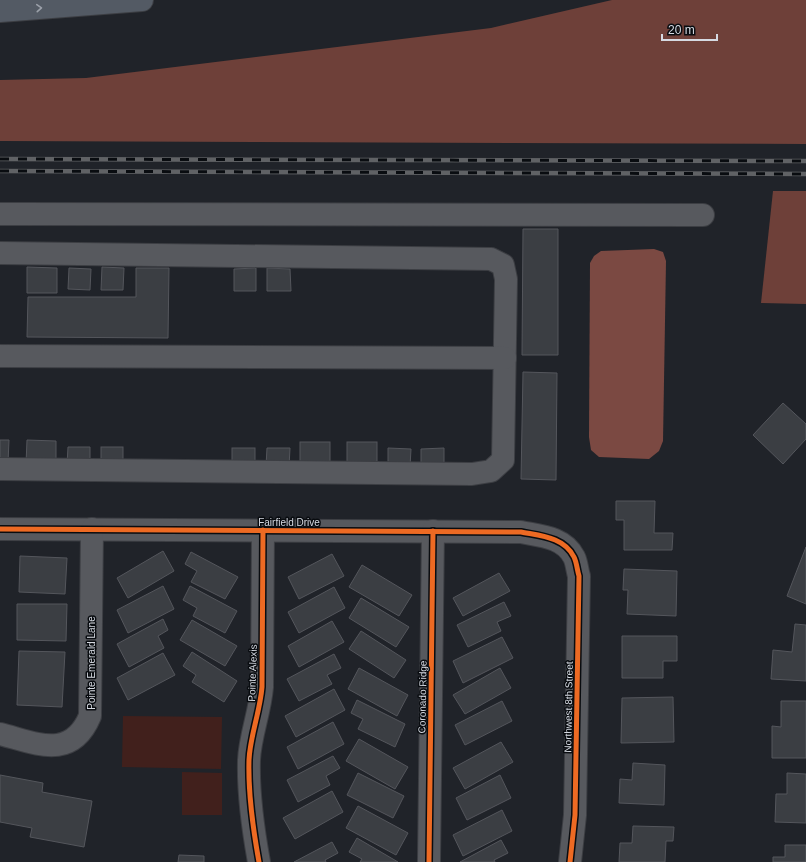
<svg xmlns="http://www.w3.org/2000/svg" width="806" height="862" viewBox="0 0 806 862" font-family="Helvetica,sans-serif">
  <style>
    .green { fill: #41201c }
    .forest { fill: #6e4039 }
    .water { fill: #7b4942 }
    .building { fill: #3b3e43; stroke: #54565c }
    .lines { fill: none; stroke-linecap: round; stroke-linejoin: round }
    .minor-casing { stroke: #3c3e43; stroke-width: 24 }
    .highway-casing { stroke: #3c3e43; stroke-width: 24 }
    .minor { stroke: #57595e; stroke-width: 22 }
    .highway { stroke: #535a64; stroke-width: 22 }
    .rail-casing { stroke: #606265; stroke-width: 4.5 }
    .rail { stroke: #090c10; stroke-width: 3; stroke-dasharray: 9; stroke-linecap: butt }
    .cycleway-casing { stroke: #090c10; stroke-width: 8 }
    .cycleway { stroke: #ed6a23; stroke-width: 5 }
    .oneway { stroke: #9ba0a9 }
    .labels { text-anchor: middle; stroke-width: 3; stroke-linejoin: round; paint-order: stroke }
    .street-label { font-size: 10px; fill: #d6dae2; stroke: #090c10 }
  </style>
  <rect width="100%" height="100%" fill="#202329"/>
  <g class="green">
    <polygon points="123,716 222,717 221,769 122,767"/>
    <polygon points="182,772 222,773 222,815 182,815"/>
  </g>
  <g class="forest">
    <polygon points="612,0 806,0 806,144 0,141 0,80 86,78 491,28"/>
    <polygon points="773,191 806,191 806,304 761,303"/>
  </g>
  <polygon class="water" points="654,249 663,252 666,261 663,441 659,451 649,459 599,457 591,450 589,437 590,263 594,256 601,251"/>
  <g class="building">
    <polygon points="523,229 558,229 558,355 522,355"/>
    <polygon points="27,267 57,268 57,293 27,293"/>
    <polygon points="102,267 124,268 123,290 101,290"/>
    <polygon points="69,268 91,269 90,290 68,289"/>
    <polygon points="136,268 169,268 168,338 27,337 28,297 136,297"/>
    <polygon points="256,268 256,291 234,291 234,269"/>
    <polygon points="267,268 290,269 291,291 267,291"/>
    <polygon points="523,372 557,373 556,480 521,479"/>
    <polygon points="783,403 806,424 806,439 783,464 753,435"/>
    <polygon points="0,440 9,440 8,463 0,463"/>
    <polygon points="27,440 56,441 56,466 26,464"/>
    <rect x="300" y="442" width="30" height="24"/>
    <rect x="347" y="442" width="30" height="25"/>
    <polygon points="68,447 90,447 90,465 67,465"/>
    <rect x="101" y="447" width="22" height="18"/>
    <rect x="232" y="448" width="23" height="18"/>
    <polygon points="267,448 290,448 289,467 266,466"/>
    <polygon points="388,448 411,449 410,467 388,467"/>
    <polygon points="444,448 444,467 421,468 421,449"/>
    <polygon points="616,501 655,501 654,533 673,533 672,550 624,550 624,520 616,520"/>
    <polygon points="806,547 806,604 787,596"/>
    <polygon points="163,551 174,571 128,598 117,578"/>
    <polygon points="191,552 238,577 225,599 191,582 197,571 185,564"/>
    <polygon points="332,554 344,576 299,599 288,577"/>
    <polygon points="20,556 67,558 65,594 19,592"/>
    <polygon points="362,565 412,595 399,616 349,587"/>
    <polygon points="624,569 677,571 676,616 627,614 628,590 623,590"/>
    <polygon points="499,573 510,591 463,616 453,598"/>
    <polygon points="163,586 174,609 128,633 117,610"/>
    <polygon points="190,586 237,611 225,633 193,616 197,608 183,600"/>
    <polygon points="334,587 345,608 299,633 288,612"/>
    <polygon points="361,598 409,627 396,647 349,618"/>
    <polygon points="504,602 511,616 497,622 501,631 468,647 457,625"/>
    <polygon points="17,604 67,604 66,641 17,640"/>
    <polygon points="163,619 168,630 158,636 164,648 129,667 117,644"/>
    <polygon points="192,620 237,646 225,666 180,640"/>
    <polygon points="332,621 344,642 299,667 288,646"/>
    <polygon points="795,624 806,625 806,681 771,679 773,650 792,652"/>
    <polygon points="361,631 406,660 394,678 349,649"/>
    <polygon points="622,636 677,636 677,661 663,661 663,678 622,678"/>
    <polygon points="502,637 513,658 463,683 453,661"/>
    <polygon points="19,651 65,652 62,707 17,705"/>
    <polygon points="192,652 237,681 224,702 192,682 196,675 183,666"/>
    <polygon points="163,653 175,675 128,700 117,678"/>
    <polygon points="334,654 341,668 327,675 332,684 299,701 287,679"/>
    <polygon points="359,668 408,695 397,716 348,689"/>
    <polygon points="500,668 511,688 465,714 453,695"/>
    <polygon points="334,689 345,710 296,737 285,716"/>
    <polygon points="673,697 674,742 621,743 622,698"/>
    <polygon points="357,700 405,724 395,747 358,729 363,719 351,713"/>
    <polygon points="502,701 512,721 465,745 455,725"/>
    <polygon points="781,701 806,701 806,758 772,758 772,726 781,727"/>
    <polygon points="333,722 344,744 298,769 287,747"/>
    <polygon points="359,739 408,767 395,789 346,761"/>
    <polygon points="501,742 513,762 465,789 453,768"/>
    <polygon points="333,756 340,768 326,776 330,785 298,802 287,780"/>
    <polygon points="633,763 665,765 664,805 619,803 620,779 632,780"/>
    <polygon points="358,773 404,796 393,818 347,795"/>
    <polygon points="787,773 806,774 806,823 775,822 776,794 787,794"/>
    <polygon points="0,775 43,783 42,792 92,801 84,847 30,837 32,828 0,822"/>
    <polygon points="500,775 511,798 467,820 456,798"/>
    <polygon points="332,791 343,812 295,839 283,818"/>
    <polygon points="358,806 408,833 396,855 346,828"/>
    <polygon points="502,810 512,831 463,856 453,835"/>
    <polygon points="633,826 674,827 673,841 666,841 665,862 619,862 620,843 632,843"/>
    <polygon points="357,838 398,862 360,862 362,859 349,852"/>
    <polygon points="501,840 508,853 494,860 495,862 460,862"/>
    <polygon points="332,842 338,853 325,860 326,862 294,862"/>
    <polygon points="785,845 806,845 806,862 773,862 773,857 785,857"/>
    <polygon points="179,855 204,856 204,862 178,862"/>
  </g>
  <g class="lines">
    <defs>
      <g id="minor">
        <polyline points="0,214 703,215"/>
        <polyline points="0,253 491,259 503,265 506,279 503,460 491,471 472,474 0,469"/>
        <polyline points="0,356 505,358"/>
        <path d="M0 529 521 532C541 536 564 537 574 557 577 563 577 570 579 576L575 815 570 862"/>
        <path d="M0 734C36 743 71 761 90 716L92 529"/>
        <path d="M259 862C253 829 248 794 249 760 250 736 260 712 262 687L263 530"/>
        <polyline points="429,862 433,531"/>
      </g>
      <polyline id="highway" points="0,11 142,0"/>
    </defs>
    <use href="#minor" class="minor-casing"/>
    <use href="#highway" class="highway-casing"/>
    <use href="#minor" class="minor"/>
    <use href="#highway" class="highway"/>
    <defs>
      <g id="rail">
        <polyline points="0,159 806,161"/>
        <polyline points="0,171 806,174"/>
      </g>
    </defs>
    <use href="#rail" class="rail-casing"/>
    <use href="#rail" class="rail"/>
    <defs>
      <g id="cycleway">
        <path d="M0 529 521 532C541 536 564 537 574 557 577 563 577 570 579 576L575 815 570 862"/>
        <path d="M259 862C253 829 248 794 249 760 250 736 260 712 262 687L263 530"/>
        <polyline points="429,862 433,531"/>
      </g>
    </defs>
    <use href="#cycleway" class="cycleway-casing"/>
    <use href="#cycleway" class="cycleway"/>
  </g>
  <defs><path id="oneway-chevron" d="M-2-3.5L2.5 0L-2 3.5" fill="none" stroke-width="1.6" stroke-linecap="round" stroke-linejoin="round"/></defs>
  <use class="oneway" href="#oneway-chevron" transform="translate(39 8) rotate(-4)"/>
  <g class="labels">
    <g class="street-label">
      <text x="289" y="526">Fairfield Drive</text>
      <text transform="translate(91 663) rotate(-90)" y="4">Pointe Emerald Lane</text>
      <text transform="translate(252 673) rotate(-88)" y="4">Pointe Alexis</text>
      <text transform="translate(422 697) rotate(-89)" y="4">Coronado Ridge</text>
      <text transform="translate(568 707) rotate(-89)" y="4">Northwest 8th Street</text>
    </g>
  </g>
  <path d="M662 34v6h55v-6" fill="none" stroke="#d6dae2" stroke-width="2"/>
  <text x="668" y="34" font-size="12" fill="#d6dae2" stroke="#090c10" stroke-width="3" paint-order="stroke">20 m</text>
</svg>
